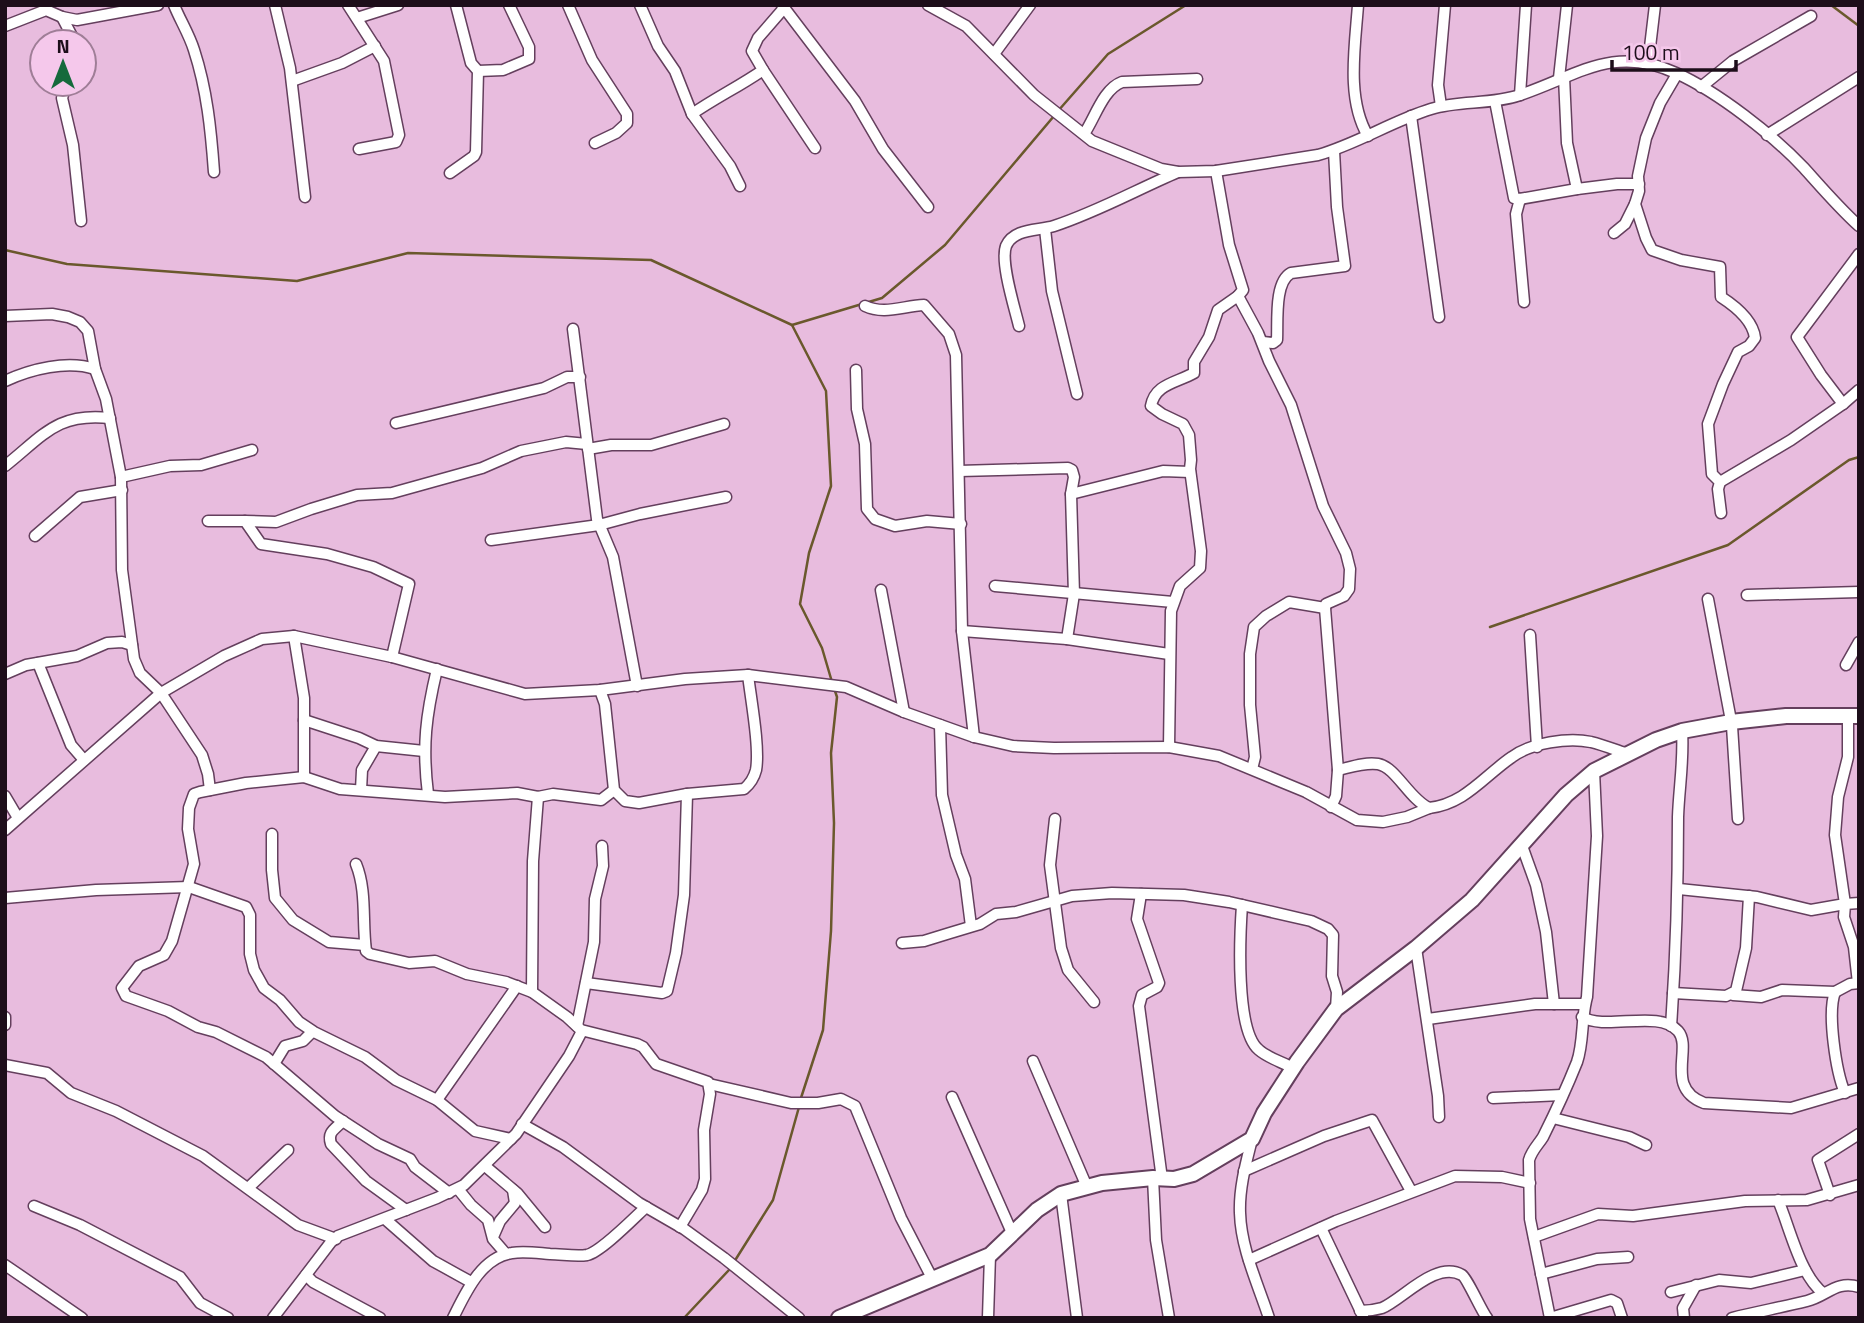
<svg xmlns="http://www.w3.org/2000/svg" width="1864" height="1323" viewBox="0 0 1864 1323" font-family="'Titillium Web',sans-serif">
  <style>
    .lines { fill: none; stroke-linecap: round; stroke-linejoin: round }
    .stream { stroke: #6a582c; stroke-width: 2.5 }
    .street-casing { stroke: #643f5d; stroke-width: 13 }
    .secondary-casing { stroke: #643f5d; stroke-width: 18 }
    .street { stroke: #fff; stroke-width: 10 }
    .secondary { stroke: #fff; stroke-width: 14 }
  </style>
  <rect width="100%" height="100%" fill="#e8bcde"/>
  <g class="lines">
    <g class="stream">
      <polyline points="1831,5 1859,26"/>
      <polyline points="1058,111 1108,54 1186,5"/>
      <polyline points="5,250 67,264 297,281 408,253 651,260 792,325 882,298 945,245 1054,116"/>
      <polyline points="792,325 826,391 831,486 809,553 800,604 822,648 832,682"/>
      <polyline points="1490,627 1728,545 1849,460 1859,457"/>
      <polyline points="800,1101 823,1030 831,931 834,823 831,753 837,697 834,688"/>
      <polyline points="684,1318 729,1270 773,1200 799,1107"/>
    </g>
    <defs>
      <g id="street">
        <path d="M174 5C180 20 189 34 194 50 207 90 211 130 214 172"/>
        <polyline points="275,5 290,68 305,197"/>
        <polyline points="348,5 384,61 399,135 396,142 359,149"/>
        <polyline points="568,5 592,60 627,114 627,123 616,133 595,143"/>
        <polyline points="640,5 658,46 675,71 692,114"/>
        <polyline points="782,5 855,101 883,149 928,207"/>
        <path d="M928 5 966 26 1034 95 1092 141 1161 169 1178 172 1216 171 1318 155C1357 144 1392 121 1431 109 1459 100 1491 105 1520 95 1577 76 1613 44 1676 73 1718 92 1773 135 1804 168 1822 188 1839 208 1859 226"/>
        <path d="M1358 5C1355 47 1346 99 1368 136"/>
        <polyline points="62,17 75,42"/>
        <polyline points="357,18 398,5"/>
        <polyline points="5,26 46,10 62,17 77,20 158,5"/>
        <polyline points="994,54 1030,5"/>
        <polyline points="84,60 88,73 84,80"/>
        <polyline points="1648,64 1655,5"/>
        <polyline points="763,70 815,148"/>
        <polyline points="478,71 503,70 529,59 529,47 509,5"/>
        <path d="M1677 74 1660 103 1646 138 1638 176 1639 191 1635 204 1646 238 1652 250 1681 260 1720 267 1721 297C1735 306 1753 321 1755 338L1749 346 1738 352 1723 384 1708 424 1712 474 1720 482 1718 489 1721 513"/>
        <polyline points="1564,77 1567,143 1577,189"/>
        <polyline points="1559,78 1567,5"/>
        <polyline points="292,81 342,63 375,46"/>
        <polyline points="73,84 65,88 62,98 73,145 81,221"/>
        <polyline points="1701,87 1733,61 1811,16"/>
        <polyline points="1520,95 1526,5"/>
        <polyline points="1495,101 1514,198 1520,199 1577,189 1617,184 1639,184"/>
        <polyline points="1441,106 1438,85 1445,5"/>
        <polyline points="1411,116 1439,317"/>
        <path d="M1084 134C1095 118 1103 89 1122 82L1197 79"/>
        <polyline points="1767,135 1859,77"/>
        <polyline points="1216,171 1229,245 1243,290 1238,296 1258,333 1269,361 1291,405 1323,506 1346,553 1350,569 1349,589 1344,596 1326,604 1325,608 1338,770 1336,796 1331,807"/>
        <polyline points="450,173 474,156 476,152 478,71 471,63 456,5"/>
        <path d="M740 186 730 166 692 114C715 98 740 86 763 70L752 51 758 38 784 8"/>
        <polyline points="1520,199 1516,214 1524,302"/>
        <polyline points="1045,229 1052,291 1077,394"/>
        <polyline points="1614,233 1625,224 1635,204"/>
        <path d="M865 306C884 315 903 306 924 305L949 334 956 355 962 631 974 737"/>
        <polyline points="5,316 52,314 68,317 80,322 88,331 95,369 106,399 121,477 122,570 134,659 140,673 161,693 202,755 208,774 210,790"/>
        <path d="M1019 326C1015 309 1000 262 1006 246 1014 228 1038 231 1054 226 1097 212 1136 190 1178 172"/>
        <polyline points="573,329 597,519 613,557 637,686"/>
        <path d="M1263 342 1273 343 1277 340C1278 322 1274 282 1291 273L1345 266 1337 207 1334 151"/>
        <polyline points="856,370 857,409 865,444 867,509 875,519 895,526 927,521 961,524"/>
        <path d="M5 381C31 369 67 360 95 369"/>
        <polyline points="1843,404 1821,375 1797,337 1859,254"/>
        <polyline points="396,423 544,388 567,377 580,377"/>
        <polyline points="588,449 611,445 651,445 724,424"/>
        <path d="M5 466C43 436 57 412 110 418"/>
        <polyline points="959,471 1068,468 1072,470 1074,477 1071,494 1074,594 1067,639"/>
        <polyline points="121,477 170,466 201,465 252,450"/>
        <polyline points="1720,482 1791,440 1843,404 1859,390"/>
        <polyline points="1071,494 1163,471 1190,472"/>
        <polyline points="208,521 245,521 261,544 327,554 373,567 409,584 392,657"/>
        <polyline points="245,521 276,522 311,509 357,495 392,493 482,468 521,451 566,442 587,444"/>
        <polyline points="35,536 80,497 122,490"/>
        <polyline points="491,540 599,525 640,514 726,497"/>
        <polyline points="995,586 1173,602"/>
        <polyline points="881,590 904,712"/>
        <polyline points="1747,595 1859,592"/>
        <polyline points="1708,599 1732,726 1738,819"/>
        <polyline points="962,631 1067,639 1169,654"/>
        <polyline points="1530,635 1537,747"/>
        <polyline points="294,636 304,698 304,777"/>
        <polyline points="38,663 71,745 84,760"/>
        <polyline points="1846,665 1859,642"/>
        <polyline points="5,674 26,665 77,656 107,643 122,642 132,645"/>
        <path d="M600 690 605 704 614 790 625 801 639 803 687 794 744 789C750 784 754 778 756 770 760 748 751 700 748 675"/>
        <polyline points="304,720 359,738 376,746 424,751"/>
        <polyline points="940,725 942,795 956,855 965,879 971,926"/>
        <path d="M1169 747 1171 611 1180 586 1200 568 1201 551 1190 469 1191 460 1189 435 1183 424 1162 414 1151 406C1155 384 1176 383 1194 373V362L1209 337 1218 310 1238 296"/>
        <polyline points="1252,769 1255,757 1250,705 1250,654 1254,627 1266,616 1289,602 1325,608"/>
        <path d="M1338 770C1351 767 1365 762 1378 764 1396 767 1409 799 1429 808 1465 804 1484 776 1512 757 1531 743 1568 737 1591 742 1603 745 1616 750 1628 754"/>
        <path d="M1594 771 1597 836 1587 997C1581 1018 1584 1042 1577 1062 1567 1087 1555 1113 1543 1137 1538 1145 1532 1150 1529 1160L1530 1219 1550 1318 1611 1300 1617 1303 1622 1318"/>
        <polyline points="361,790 362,770 376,746"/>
        <path d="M428 794C422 746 426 715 437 669"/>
        <polyline points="5,796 18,818"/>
        <polyline points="1055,819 1050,865 1061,948 1068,970 1094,1002"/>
        <polyline points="5,830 161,693 224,656 262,639 294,636 392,657 525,694 600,690 685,679 748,675 846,687 904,712 974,737 1013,746 1054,748 1169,747 1219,756 1306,792 1357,820 1383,822 1407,817 1429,808"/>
        <polyline points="272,834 272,870 275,898 293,920 329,942 365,945"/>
        <polyline points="1522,846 1536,885 1546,932 1554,1004"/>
        <path d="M356 864C367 891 362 922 366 951L370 954 409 963 435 961 467 974 506 982 532 992 567 1017 581 1030 637 1044 643 1047 656 1064 708 1082 710 1094 704 1130 705 1179 702 1190 680 1227"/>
        <polyline points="1679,889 1757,897 1811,910 1845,904 1835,835 1838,797 1848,757 1848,715"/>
        <polyline points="1141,894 1137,919 1159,983 1157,987 1142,995 1139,1006 1162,1179"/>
        <polyline points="5,898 96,890 189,887 246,907 250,915 250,954 254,970 264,988 280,1000 299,1022 314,1032 365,1057 396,1080 437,1100 475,1131 511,1139"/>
        <path d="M1242 905C1240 934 1235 1031 1259 1050 1268 1058 1282 1062 1293 1068"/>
        <polyline points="902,943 924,941 950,933 980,924 996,914 1016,912 1072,896 1112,893 1184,895 1229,902 1311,921 1328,929 1333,935 1332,976 1337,992 1336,1009"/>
        <polyline points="1416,948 1438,1096 1439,1117"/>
        <polyline points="586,983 662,993 667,991 676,953 684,895 687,794"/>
        <polyline points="1858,983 1854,947 1844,917 1845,904 1859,903"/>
        <polyline points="532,992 533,861 538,797"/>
        <path d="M1835 992C1827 1013 1836 1072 1845 1093"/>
        <polyline points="1673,993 1726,996 1736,991 1746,948 1749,896"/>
        <polyline points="1733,995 1761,997 1782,990 1835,992 1850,984 1859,983"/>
        <polyline points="5,1017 5,1025"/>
        <path d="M1582 1017C1606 1031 1659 1009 1678 1031 1693 1048 1664 1088 1704 1103L1791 1108 1859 1088"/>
        <polyline points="1428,1019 1535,1004 1585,1004"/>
        <polyline points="577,1026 594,942 595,899 603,866 602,846"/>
        <path d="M1671 1026C1676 956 1678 887 1678 817 1679 788 1684 760 1682 731"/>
        <polyline points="1033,1061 1087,1187"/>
        <polyline points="274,1064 285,1046 303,1041 312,1032"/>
        <polyline points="5,1065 47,1073 71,1093 116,1111 203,1156 298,1225 336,1239"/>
        <polyline points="709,1084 791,1103 818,1103 841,1099 855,1106 901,1218 932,1278"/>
        <polyline points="952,1097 1013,1235"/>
        <polyline points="1493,1098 1562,1095"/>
        <polyline points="437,1100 517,986"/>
        <polyline points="1553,1118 1629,1137 1646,1145"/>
        <path d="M343 1121C335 1129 327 1132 331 1144L366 1181 406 1210"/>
        <polyline points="522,1124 563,1147 639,1203 684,1229 724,1258 799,1318"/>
        <path d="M1252 1139C1246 1163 1239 1188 1240 1213 1241 1249 1258 1284 1269 1318"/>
        <polyline points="485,1166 517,1193 545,1227"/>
        <polyline points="1244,1171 1324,1136 1372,1120 1411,1191"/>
        <polyline points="1153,1178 1156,1240 1169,1318"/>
        <polyline points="248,1188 288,1150"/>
        <polyline points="458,1189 471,1205 488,1220 493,1239 506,1254"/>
        <polyline points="449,1193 415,1167 410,1159 378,1144 335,1116 266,1057 216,1032 198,1027 168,1011 126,996 122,988 139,966 164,955 172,941 194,864 188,829 189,808 194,794 200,792 246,783 304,777 340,789 445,797 517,793 538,797 553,794 601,800 614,790"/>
        <polyline points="1061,1194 1077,1318"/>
        <polyline points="1830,1195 1818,1160 1859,1134"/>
        <path d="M1778 1200C1790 1228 1800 1275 1823 1293"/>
        <polyline points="34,1206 80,1225 180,1277 200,1303 228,1318"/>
        <polyline points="385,1219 433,1261 471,1282"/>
        <polyline points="1321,1228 1363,1316"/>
        <polyline points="493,1237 500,1221 515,1203 513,1190"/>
        <polyline points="1534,1237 1598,1214 1633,1216 1745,1201 1807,1200 1859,1185"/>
        <polyline points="1249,1260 1336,1221 1455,1176 1502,1177 1530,1183"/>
        <polyline points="5,1265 82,1318"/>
        <polyline points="1541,1274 1597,1259 1628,1257"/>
        <polyline points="306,1275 313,1282 380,1318"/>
        <polyline points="1671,1292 1719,1280 1751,1283 1805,1270"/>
        <path d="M1360 1311C1368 1311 1375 1310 1382 1308 1403 1299 1436 1260 1462 1275 1467 1278 1481 1310 1487 1318"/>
        <polyline points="273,1318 331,1242 338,1236 437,1198 464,1185 516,1134 569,1056 582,1031"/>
        <path d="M453 1318C465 1294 481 1257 512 1253 524 1251 537 1253 550 1254 561 1254 576 1257 587 1255 601 1252 634 1218 646 1207"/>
        <polyline points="988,1318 990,1255"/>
        <polyline points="1684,1318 1683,1308 1696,1285"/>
        <path d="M1732 1318C1757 1312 1782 1307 1807 1301 1827 1296 1836 1280 1859 1287"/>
      </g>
      <polyline id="secondary" points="839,1318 990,1255 1037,1210 1061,1194 1102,1183 1153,1178 1174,1179 1193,1174 1252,1139 1264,1113 1297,1062 1336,1009 1416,948 1472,900 1566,795 1594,771 1656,740 1682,731 1731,722 1786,716 1859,716"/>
    </defs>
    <use href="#street" class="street-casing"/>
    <use href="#secondary" class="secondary-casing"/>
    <use href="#street" class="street"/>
    <use href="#secondary" class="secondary"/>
  </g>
  <rect width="1864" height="1323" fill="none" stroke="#1d0e1a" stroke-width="14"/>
  <g transform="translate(63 63)"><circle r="33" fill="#f5c8eb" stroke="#9f7e97" stroke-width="2"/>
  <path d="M0-5L12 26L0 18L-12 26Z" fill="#156a3c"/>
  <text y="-10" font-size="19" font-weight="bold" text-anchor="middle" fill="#1d0e1a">N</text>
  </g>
  <path d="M1612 60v10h124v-10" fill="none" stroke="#1d0e1a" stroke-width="3.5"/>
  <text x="1622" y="60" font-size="21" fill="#1d0e1a" stroke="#f5c8eb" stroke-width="5" paint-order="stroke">100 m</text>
</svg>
